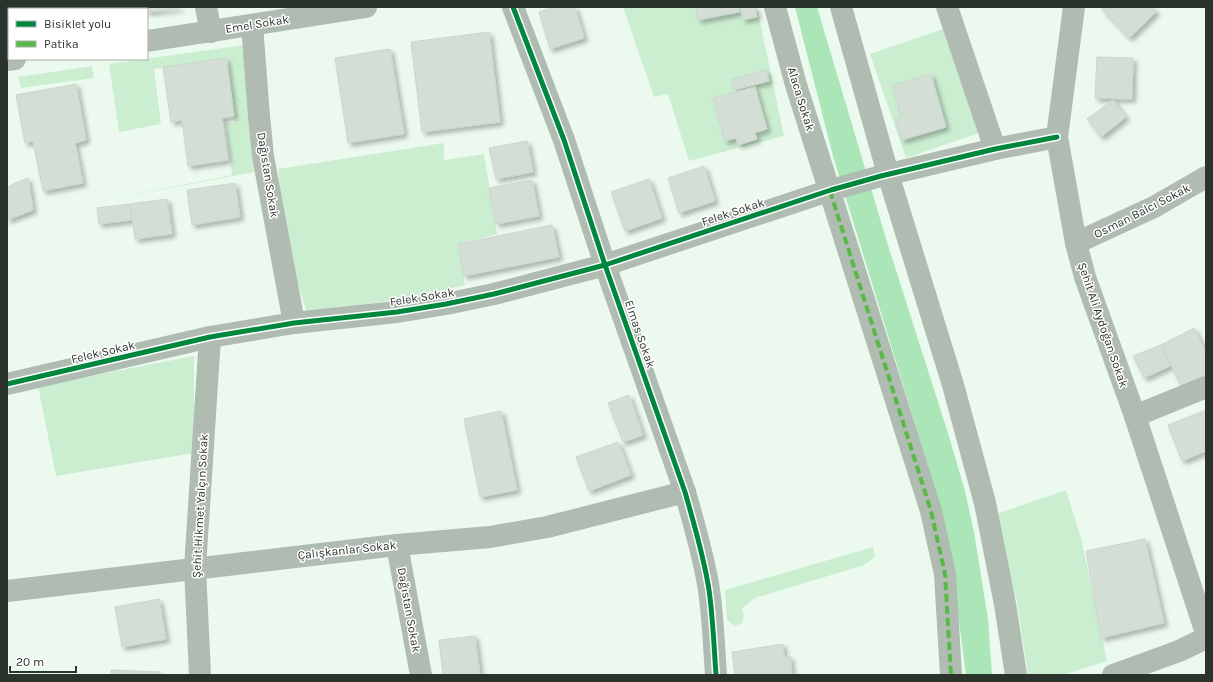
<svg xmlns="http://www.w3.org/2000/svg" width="1213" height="682" viewBox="0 0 1213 682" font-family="Karla,sans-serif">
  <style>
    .green { fill: #cbeed1 }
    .water { fill: #aae6b7 }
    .building { fill: #d3ded5; stroke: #ccd6ce; filter: url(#shadow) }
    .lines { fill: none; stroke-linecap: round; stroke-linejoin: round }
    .minor { stroke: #b0bbb1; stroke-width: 22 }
    .quiet { stroke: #58b947; stroke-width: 4; stroke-dasharray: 8 4; stroke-linecap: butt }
    .cycleway-casing { stroke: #fff; stroke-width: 8 }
    .cycleway { stroke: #00873e; stroke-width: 5 }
    .labels { text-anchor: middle; stroke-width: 3; stroke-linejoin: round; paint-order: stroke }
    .street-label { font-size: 12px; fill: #2b342c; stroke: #fff }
  </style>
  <defs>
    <filter id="shadow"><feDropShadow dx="3.5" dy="3.5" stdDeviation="2" flood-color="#0004"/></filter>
  </defs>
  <rect width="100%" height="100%" fill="#ecf9ee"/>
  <g class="green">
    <polygon points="623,7 757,7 784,136 689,161 668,94 654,97"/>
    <polygon points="943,29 979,133 906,158 870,54"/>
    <polygon points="244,45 254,172 91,203 232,175 226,123 235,123 228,59 154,69 161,124 119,132 109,64"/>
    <polygon points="92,66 94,78 21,88 18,77"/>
    <polygon points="444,143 444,160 484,154 497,234 458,244 465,285 415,297 307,313 292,266 283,224 278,169"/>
    <polygon points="194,356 194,453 56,476 38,386"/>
    <polygon points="1066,490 1081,538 1107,661 1063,675 1028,675 1016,597 991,516"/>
    <polygon points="873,547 875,556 869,562 861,566 755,598 742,608 744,616 742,623 735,626 727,620 725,590"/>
  </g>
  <polygon class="water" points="795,7 817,7 887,242 947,430 965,491 974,532 988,619 992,675 966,675 956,598 939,502 833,156"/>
  <g class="building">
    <polygon points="7,7 22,7 22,9 9,9 9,41 7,42"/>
    <polygon points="36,7 68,7 68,9 37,9"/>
    <polygon points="88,7 123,7 124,9 88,9"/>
    <polygon points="139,7 180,7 180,8 147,12 147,9 139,9"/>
    <polygon points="553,7 575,7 584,38 550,49 539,12"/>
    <polygon points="696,7 738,7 739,12 698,20"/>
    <polygon points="740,7 755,7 757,17 743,20"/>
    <polygon points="1100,7 1152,7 1156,12 1129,38"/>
    <polygon points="489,32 500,122 422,132 411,42"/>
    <polygon points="390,49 404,134 348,143 335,58"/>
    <polygon points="1097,57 1133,58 1132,99 1095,98"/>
    <polygon points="226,58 234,116 222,118 228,160 188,166 182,120 171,122 163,67"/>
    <polygon points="766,70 769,81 734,90 731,79"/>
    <polygon points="931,74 946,127 902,140 895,118 901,117 892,85"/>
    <polygon points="76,84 86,140 75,143 83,183 43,191 33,141 25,143 16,95"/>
    <polygon points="755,87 767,129 755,133 757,139 738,145 736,138 725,141 713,98"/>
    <polygon points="1113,100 1126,117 1101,137 1087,119"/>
    <polygon points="527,141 533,172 496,179 489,148"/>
    <polygon points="704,166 715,201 679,213 668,178"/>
    <polygon points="28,178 33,210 7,220 7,188 13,184"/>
    <polygon points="649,179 662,218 625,231 611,192"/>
    <polygon points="532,180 539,216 496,224 489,188"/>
    <polygon points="235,183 240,217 192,225 187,190"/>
    <polygon points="167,199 172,234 135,239 130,204"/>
    <polygon points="130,204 132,220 99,224 97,208"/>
    <polygon points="552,225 559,257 464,276 458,244"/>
    <polygon points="1194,328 1206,353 1206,376 1182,388 1161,345"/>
    <polygon points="1161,345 1170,366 1144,378 1133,356"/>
    <polygon points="629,395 643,435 623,442 608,403"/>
    <polygon points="1206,410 1206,451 1182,461 1168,425"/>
    <polygon points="501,411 517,490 480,497 464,419"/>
    <polygon points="618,442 631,475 589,491 576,457"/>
    <polygon points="1145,539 1164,623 1101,638 1086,551"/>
    <polygon points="159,599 166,639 122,647 115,607"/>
    <polygon points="475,636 480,675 443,675 439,640"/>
    <polygon points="783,644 784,657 790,656 792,675 735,675 732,652"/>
    <polygon points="111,670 160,672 160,675 111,675"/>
  </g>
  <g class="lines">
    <g class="minor">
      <polyline points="206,7 211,32"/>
      <path d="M513 7 564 140 605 265 685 492C694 524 704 557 709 590 713 618 714 647 716 675"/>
      <polyline points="775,7 796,85 931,511 945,574 951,675"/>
      <polyline points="841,7 888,174 953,385 985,503 1005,604 1016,675"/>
      <polyline points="947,7 995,149"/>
      <polyline points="1074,7 1057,137 1076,243 1085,277 1135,416 1206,633"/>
      <polyline points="252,25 259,116 263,156 294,323"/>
      <polyline points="147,41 366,7"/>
      <polyline points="7,60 15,59"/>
      <polyline points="1076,243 1154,207 1206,177"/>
      <polyline points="7,384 210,337 294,323 397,312 446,304 494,294 605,265 831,190 881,176 995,149 1057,137"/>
      <polyline points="1135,416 1206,387"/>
      <polyline points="397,545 421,675"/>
      <polyline points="7,591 397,545 490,537 547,527 685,492"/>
      <polyline points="200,675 195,568 210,337"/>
      <polyline points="1113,675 1179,651 1206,638"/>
    </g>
    <polyline class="quiet" points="830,191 931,511 945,574 951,675"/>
    <defs>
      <g id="cycleway">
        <path d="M513 7 564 140 605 265 685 492C694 524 704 557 709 590 713 618 714 647 716 675"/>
        <polyline points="7,384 210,337 294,323 397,312 446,304 494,294 605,265 831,190 881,176 995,149 1057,137"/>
      </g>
    </defs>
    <use href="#cycleway" class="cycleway-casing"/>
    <use href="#cycleway" class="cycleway"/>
  </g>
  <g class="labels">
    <g class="street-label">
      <text transform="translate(257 24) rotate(-9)" y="4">Emel Sokak</text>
      <text transform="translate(801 99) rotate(73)" y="4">Alaca Sokak</text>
      <text transform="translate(268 175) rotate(81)" y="4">Dağıstan Sokak</text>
      <text transform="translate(1142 211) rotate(-27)" y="4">Osman Balcı Sokak</text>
      <text transform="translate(733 212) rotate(-18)" y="4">Felek Sokak</text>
      <text transform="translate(422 297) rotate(-9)" y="4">Felek Sokak</text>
      <text transform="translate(1103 325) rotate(71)" y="4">Şehit Ali Aydoğan Sokak</text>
      <text transform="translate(640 334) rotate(71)" y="4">Elmas Sokak</text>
      <text transform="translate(103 352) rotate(-13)" y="4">Felek Sokak</text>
      <text transform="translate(200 506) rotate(-87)" y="4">Şehit Hikmet Yalçın Sokak</text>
      <text transform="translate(347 550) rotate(-6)" y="4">Çalışkanlar Sokak</text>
      <text transform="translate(409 610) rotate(80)" y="4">Dağıstan Sokak</text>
    </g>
  </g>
  <rect width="1213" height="682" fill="none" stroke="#2b342c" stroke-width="16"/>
  <rect x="8" y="8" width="140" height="52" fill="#ffffff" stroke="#aaaeab"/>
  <rect x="16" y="21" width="20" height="6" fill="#00873e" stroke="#aaaeab"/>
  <text x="44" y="28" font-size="12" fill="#2b342c">Bisiklet yolu</text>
  <rect x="16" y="41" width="20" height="6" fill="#58b947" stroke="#aaaeab"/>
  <text x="44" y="48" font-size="12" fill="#2b342c">Patika</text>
  <path d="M10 666v6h66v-6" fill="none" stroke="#2b342c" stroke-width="2"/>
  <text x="16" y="666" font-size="12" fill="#2b342c" stroke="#ffffff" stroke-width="3" paint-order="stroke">20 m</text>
</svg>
